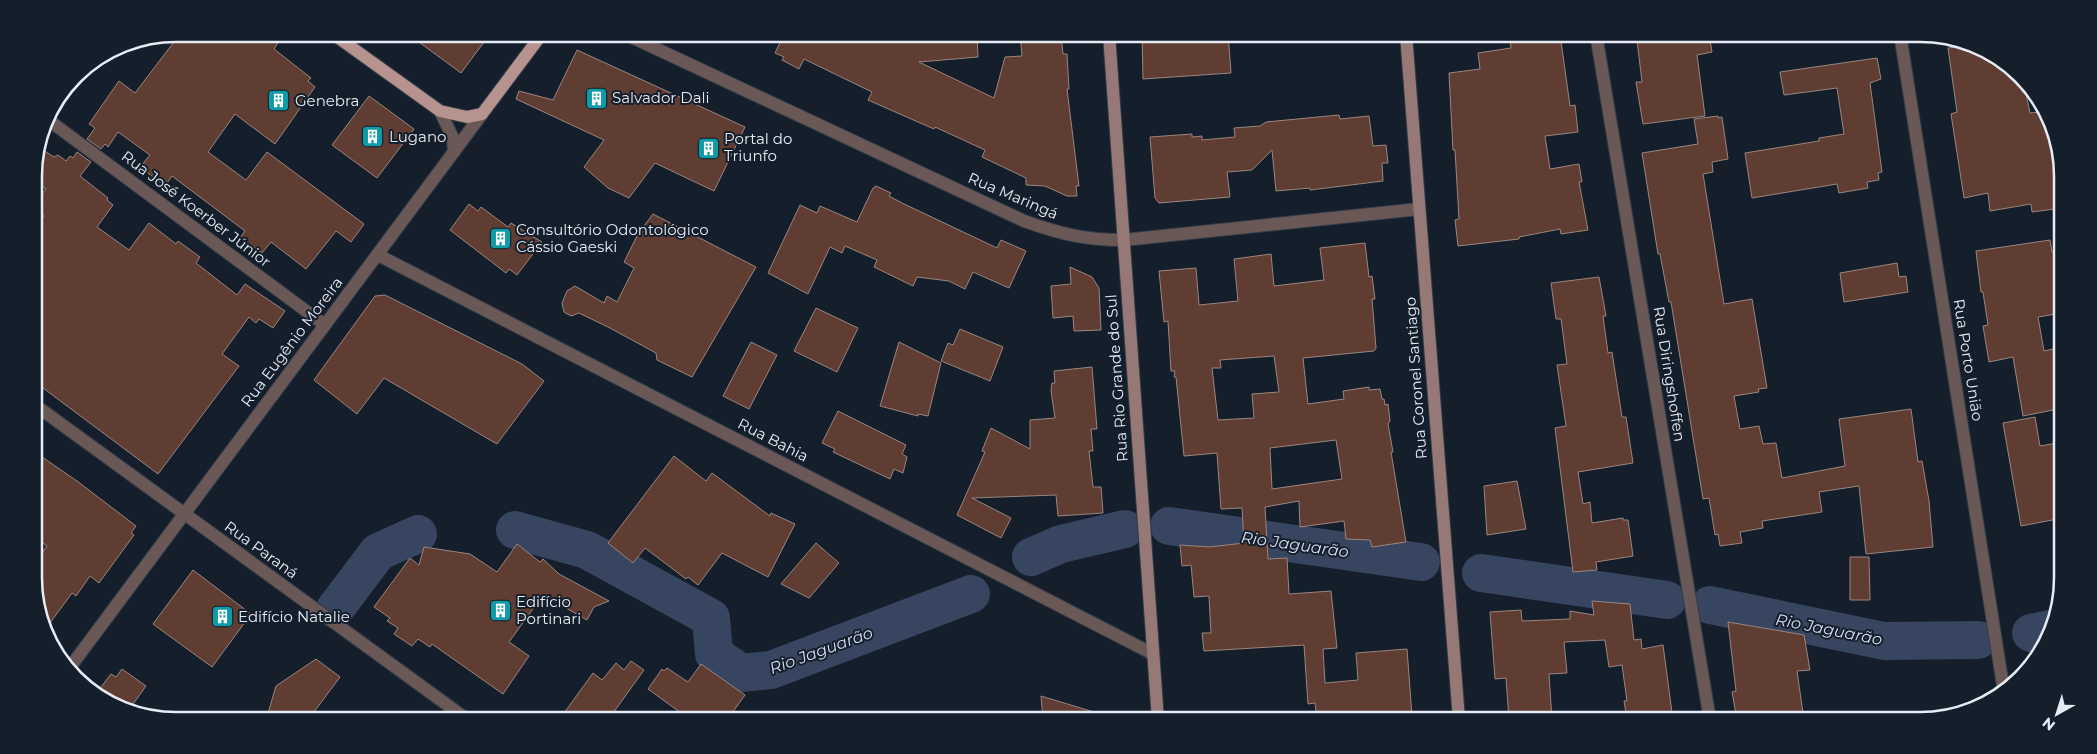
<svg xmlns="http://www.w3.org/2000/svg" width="2097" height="754" viewBox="0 0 2097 754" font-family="Montserrat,sans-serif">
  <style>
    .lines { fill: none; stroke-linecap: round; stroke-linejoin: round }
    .river { stroke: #374561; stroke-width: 38 }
    .building { fill: #5f3d32; stroke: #9b857f; fill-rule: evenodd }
    .minor-casing { stroke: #313c47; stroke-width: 14 }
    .secondary-casing { stroke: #313c47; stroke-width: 14 }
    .primary-casing { stroke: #313c47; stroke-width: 14 }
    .minor { stroke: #6a5857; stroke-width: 12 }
    .secondary { stroke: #967977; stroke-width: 12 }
    .primary { stroke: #b79390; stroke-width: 12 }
    .labels { text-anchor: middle; stroke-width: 4; stroke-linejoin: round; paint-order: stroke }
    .poi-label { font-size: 15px; fill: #e5ecf5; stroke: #141f2b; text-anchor: start }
    .street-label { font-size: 15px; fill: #e5ecf5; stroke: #141f2b }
    .water-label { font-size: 16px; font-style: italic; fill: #d5e0f6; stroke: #141f2b }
    .rim { fill: none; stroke: #e5ecf5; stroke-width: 2.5 }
  </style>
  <rect width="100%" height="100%" fill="#141f2b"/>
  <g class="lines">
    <g class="river">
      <polyline points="1169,526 1421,562"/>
      <polyline points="515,530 587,550 711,618 714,654 741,673 771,670 971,594"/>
      <polyline points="1031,557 1061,544 1125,529"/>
      <polyline points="1481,573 1667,600"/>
      <polyline points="1710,605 1884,641 1978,640"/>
      <polyline points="335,609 378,552 418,534"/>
      <polyline points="2031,633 2051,629"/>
    </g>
  </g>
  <g class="building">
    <polygon points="180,34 269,34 279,41 274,49 311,78 308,81 315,87 275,144 235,114 208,152 246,180 267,152 364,224 351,242 336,231 306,269 271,242 262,253 240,238 245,231 172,176 165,186 140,167 150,155 118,132 108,147 105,144 101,149 87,139 95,128 89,124 119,81 135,93"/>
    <polygon points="408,34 490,34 461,73"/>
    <polygon points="784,34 977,34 978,57 919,62 994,98 1005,57 1022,56 1020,34 1061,34 1063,54 1067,54 1069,89 1067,89 1079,186 1076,186 1077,196 1067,196 1045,186 1026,185 1026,178 982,157 985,150 935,127 934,129 868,100 872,92 804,59 799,69 782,60 784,57 775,53"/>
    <polygon points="1142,34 1228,34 1231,73 1143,79"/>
    <polygon points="1509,34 1560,34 1570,106 1575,105 1578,132 1545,136 1550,169 1579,164 1582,182 1579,182 1588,230 1561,234 1560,229 1519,237 1519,239 1458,246 1455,220 1459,219 1455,150 1453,150 1449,73 1480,69 1478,53 1511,48"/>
    <polygon points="1654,34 1654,36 1672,34 1709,34 1712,52 1697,55 1705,116 1643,124 1636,82 1642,82 1637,40"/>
    <polygon points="1971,45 2023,79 2030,113 2041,112 2062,157 2062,208 2032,212 2031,204 1990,211 1988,193 1964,198 1951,114 1957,112 1948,48"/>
    <polygon points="577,50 745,127 714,191 655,163 629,198 608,188 584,167 604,140 516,99 519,91 553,100"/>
    <polygon points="1877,58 1881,79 1870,83 1882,172 1878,173 1879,180 1867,182 1868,188 1839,193 1837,184 1752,198 1745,153 1819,141 1819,138 1844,134 1837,88 1784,95 1780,72"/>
    <polygon points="369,96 414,129 377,178 332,145"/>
    <polygon points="1339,115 1340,119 1369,116 1373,146 1386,145 1388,163 1382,163 1383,181 1310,190 1310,188 1276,191 1272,150 1252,170 1227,172 1230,197 1159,203 1155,198 1150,137 1192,134 1192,137 1202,136 1202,140 1235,137 1234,128 1260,126 1266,122"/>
    <polygon points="1718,116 1718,118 1722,117 1728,159 1712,162 1713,172 1703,174 1724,304 1752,299 1767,388 1758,389 1759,392 1734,396 1740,429 1759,426 1763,444 1776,443 1782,478 1845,466 1839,419 1911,409 1918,462 1922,461 1929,501 1933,547 1866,554 1859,486 1819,492 1822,512 1762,521 1763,528 1740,532 1742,543 1720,546 1718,534 1715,535 1709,498 1703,499 1671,302 1669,302 1660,254 1658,254 1642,153 1698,144 1694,119"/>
    <polygon points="43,150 54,157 58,155 66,161 70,156 73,158 77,152 91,162 80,176 108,198 107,200 113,205 97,227 129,250 149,223 176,244 178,241 200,257 196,263 237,295 245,284 285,311 273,328 259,319 256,323 249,317 222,354 239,366 158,474 35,382 34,229 44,216 34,209 34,204 46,189 34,180 34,167 36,159"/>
    <polygon points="876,186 891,193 889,196 902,203 997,248 1001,240 1026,251 1009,288 973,272 965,289 949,281 917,277 913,286 874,267 877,260 845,246 842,253 830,247 808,294 768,273 800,205 817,213 820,206 857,222 873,188"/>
    <polygon points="469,204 478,211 481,207 508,227 511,223 542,242 517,275 509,269 506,273 450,230"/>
    <polygon points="653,214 756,267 692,377 657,360 656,353 608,327 579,313 571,316 564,312 562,303 567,291 575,286 604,303 607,296 617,302 634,268 624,262 638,234"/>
    <polygon points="2050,240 2052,252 2062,251 2062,313 2038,317 2044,351 2063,347 2063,408 2023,416 2013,357 1989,362 1983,326 1988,325 1983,292 1981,292 1976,251"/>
    <path d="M1365 243 1369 277 1372 276 1375 299H1372L1376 348 1374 351 1303 358 1308 404 1344 399 1343 391 1369 387V390L1380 389 1382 399H1384L1385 405 1388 404 1390 421 1388 424 1393 452H1391L1406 542 1372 547 1370 540 1346 539 1344 521 1300 527 1299 501 1265 507 1268 559 1287 558 1289 594 1331 591 1337 648 1323 649 1325 683 1358 680 1356 653 1407 649 1412 716 1317 720 1315 703 1308 704 1304 645 1204 651 1202 633H1211L1209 596 1194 597 1191 565 1182 566 1180 545 1209 547 1244 543 1242 508 1221 509 1217 453 1184 456 1176 377H1174L1175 371H1171L1168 321 1164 322 1159 271 1196 268 1199 305 1238 301 1234 259 1271 254 1274 286 1324 280 1320 248ZM1274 356 1279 392 1252 394 1254 418 1218 420 1212 368H1221L1220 360ZM1336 440 1342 479 1272 489 1270 448Z"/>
    <polygon points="1897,263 1899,277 1906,276 1908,292 1844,302 1840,273"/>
    <polygon points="1070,267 1092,277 1099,288 1101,330 1074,331 1073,316 1053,318 1051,286 1071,284"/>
    <polygon points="1599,277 1606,316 1603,316 1608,353 1612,352 1622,417 1626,417 1633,463 1578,472 1583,504 1590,502 1592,523 1623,518 1623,520 1628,520 1633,556 1596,562 1597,570 1573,572 1555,428 1566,426 1557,365 1567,364 1561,319 1556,319 1551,283"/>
    <polygon points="385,295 522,364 544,381 497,444 384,378 357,414 314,380 375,296"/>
    <polygon points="816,308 858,328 837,372 794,351"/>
    <polygon points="960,329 1003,347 990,381 941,361 948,343 953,345"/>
    <polygon points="751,342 777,355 749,409 723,396"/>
    <polygon points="899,342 941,363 928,416 918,414 918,416 880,406"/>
    <polygon points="1092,367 1097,429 1091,429 1093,451 1089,451 1093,487 1101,487 1103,513 1058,516 1056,495 972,498 1011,518 1001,538 957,515 985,452 982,451 991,428 1030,449 1030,420 1055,418 1051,391 1052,383 1055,383 1054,371"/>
    <polygon points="838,411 906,445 902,454 907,457 903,473 894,469 890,479 833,452 835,449 822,443"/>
    <polygon points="2035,417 2040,446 2063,442 2063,518 2021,526 2003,423"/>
    <polygon points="674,456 706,481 712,473 770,516 771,513 795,524 768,577 722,553 698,585 688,577 686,579 645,548 633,563 608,543"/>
    <polygon points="42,457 77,481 136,526 131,533 134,535 99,583 90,576 76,596 72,593 47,627 36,605 36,561 47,546 36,538 36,466"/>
    <polygon points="1517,481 1526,529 1487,535 1484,486"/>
    <polygon points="816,543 839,563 809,598 781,584"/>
    <polygon points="517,544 540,562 543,559 559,574 609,601 594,607 587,620 543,595 509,642 529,656 503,694 432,644 430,647 418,639 412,646 394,634 398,628 387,621 390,618 374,607 410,558 419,565 424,547 470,554 497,572"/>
    <polygon points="1850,557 1869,557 1870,600 1850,600"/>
    <polygon points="193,570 251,614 212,667 153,624"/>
    <polygon points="1592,601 1630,604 1634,640 1641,639 1642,649 1663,645 1673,720 1627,720 1624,701 1627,701 1622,665 1609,667 1605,640 1564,642 1567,673 1549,674 1552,720 1509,720 1506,678 1495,679 1490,612 1521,610 1522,621 1570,619 1570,611 1594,615"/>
    <polygon points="1728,622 1804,635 1810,670 1797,671 1804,720 1737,720 1732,692 1736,691"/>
    <polygon points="316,659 340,677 308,720 266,720 276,686"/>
    <polygon points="631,661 644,670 608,720 559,720 593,673 602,680 616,663 624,670"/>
    <polygon points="701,664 745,695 727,720 676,720 681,713 648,689 662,669 664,671 667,668 688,682"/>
    <polygon points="122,669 146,686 128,711 98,691 111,674 116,677"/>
    <polygon points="1041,696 1107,716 1106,720 1043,720"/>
  </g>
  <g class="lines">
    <defs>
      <g id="minor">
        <path d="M625 34 1024 221C1061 234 1084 240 1124 240L1419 209"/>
        <polyline points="1596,34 1710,720"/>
        <polyline points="1900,34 2004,692"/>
        <polyline points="440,111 453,138 454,152"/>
        <polyline points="47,119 325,325"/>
        <polyline points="378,255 1153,654"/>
        <polyline points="35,405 468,720"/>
        <polyline points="68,670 482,114"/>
      </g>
      <g id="secondary">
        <polyline points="1109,34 1158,720"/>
        <polyline points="1406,34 1459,720"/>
      </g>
      <polyline id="primary" points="333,34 440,111 467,117 482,114 542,34"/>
    </defs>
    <use href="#minor" class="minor-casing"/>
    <use href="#secondary" class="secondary-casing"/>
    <use href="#primary" class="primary-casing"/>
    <use href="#minor" class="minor"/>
    <use href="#secondary" class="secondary"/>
    <use href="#primary" class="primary"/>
  </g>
  <defs>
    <symbol id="building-square" viewBox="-11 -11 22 22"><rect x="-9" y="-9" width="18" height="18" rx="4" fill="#0f9aa8" stroke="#141f2b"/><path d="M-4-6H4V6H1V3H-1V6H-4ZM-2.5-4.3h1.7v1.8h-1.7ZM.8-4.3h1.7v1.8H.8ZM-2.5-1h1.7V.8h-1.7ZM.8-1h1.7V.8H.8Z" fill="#fff"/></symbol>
  </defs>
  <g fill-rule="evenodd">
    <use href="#building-square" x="584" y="86" width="25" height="25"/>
    <use href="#building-square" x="266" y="88" width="25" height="25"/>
    <use href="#building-square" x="360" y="124" width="25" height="25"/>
    <use href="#building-square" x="696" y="136" width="25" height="25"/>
    <use href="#building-square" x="488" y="226" width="25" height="25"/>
    <use href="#building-square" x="488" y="598" width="25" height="25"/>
    <use href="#building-square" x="210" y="604" width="25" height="25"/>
  </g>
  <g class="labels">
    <g class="poi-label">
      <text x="612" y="103">Salvador Dali</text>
      <text x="295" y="106">Genebra</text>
      <text x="389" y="142">Lugano</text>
      <text x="724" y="144">Portal do<tspan x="724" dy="17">Triunfo</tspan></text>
      <text x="516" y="235">Consultório Odontológico<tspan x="516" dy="17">Cássio Gaeski</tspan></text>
      <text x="516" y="607">Edifício<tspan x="516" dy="17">Portinari</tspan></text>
      <text x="238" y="622">Edifício Natalie</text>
    </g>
    <g class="street-label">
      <text transform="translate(1013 196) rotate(23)" y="5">Rua Maringá</text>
      <text transform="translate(196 209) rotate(37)" y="5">Rua José Koerber Júnior</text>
      <text transform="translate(292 342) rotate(-53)" y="5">Rua Eugênio Moreira</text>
      <text transform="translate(1968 360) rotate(81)" y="5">Rua Porto União</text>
      <text transform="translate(1669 374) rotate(81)" y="5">Rua Diringshoffen</text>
      <text transform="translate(1117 378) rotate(-94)" y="5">Rua Rio Grande do Sul</text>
      <text transform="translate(1416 378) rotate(-94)" y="5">Rua Coronel Santiago</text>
      <text transform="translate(773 440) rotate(27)" y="5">Rua Bahia</text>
      <text transform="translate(261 550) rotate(36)" y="5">Rua Paraná</text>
    </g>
    <g class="water-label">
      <text transform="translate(1295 544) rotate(8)" y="6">Rio Jaguarão</text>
      <text transform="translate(1829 629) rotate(11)" y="6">Rio Jaguarão</text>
      <text transform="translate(821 650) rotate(-20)" y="6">Rio Jaguarão</text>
    </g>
  </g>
  <path d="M0 0H2097V754H0ZM176 42H1920A134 134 0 0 1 2054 176V578A134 134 0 0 1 1920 712H176A134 134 0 0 1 42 578V176A134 134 0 0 1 176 42Z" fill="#141f2b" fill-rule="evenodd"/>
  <path class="rim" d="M176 42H1920A134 134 0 0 1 2054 176V578A134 134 0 0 1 1920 712H176A134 134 0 0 1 42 578V176A134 134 0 0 1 176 42Z"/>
  <g transform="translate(2057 714) rotate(219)" stroke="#141f2b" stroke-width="4" paint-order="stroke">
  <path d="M0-4L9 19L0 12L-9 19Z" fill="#e5ecf5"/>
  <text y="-8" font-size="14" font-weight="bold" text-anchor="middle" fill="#e5ecf5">N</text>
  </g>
</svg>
